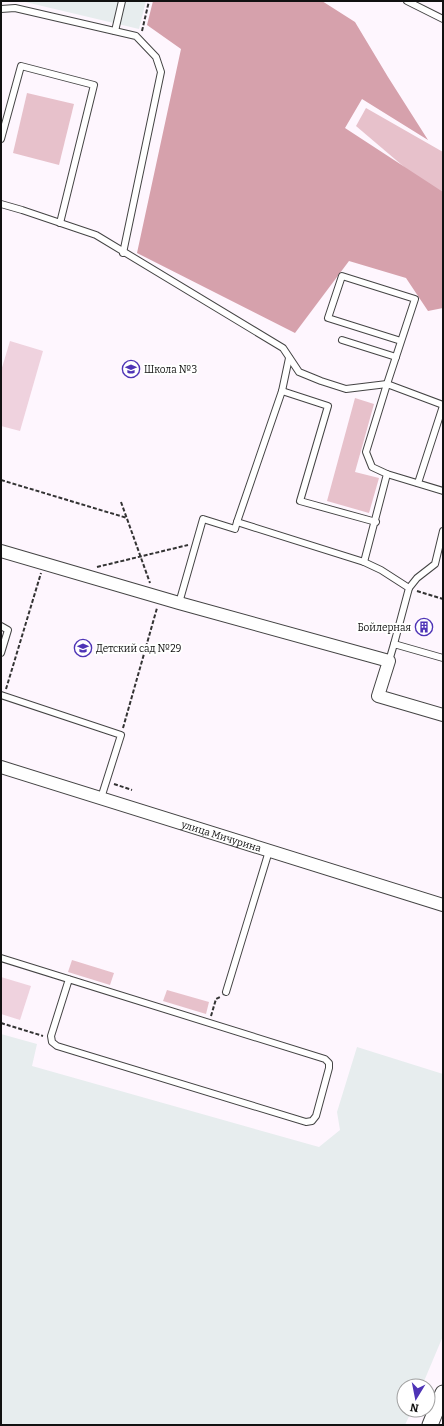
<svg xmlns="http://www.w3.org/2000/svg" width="444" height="1426" viewBox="0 0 444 1426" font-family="Bitter,serif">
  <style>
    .industrial { fill: #e7edee }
    .green { fill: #e7c1cb }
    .forest { fill: #d6a1ac }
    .pitch { fill: #efd2de }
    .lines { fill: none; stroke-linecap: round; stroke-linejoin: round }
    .service-casing { stroke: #444; stroke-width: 8 }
    .minor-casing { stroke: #444; stroke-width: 14 }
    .tertiary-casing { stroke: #444; stroke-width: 17 }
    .path { stroke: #333; stroke-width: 2; stroke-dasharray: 4 2; stroke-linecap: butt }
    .service { stroke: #fff; stroke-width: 6 }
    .minor { stroke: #fff; stroke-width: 12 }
    .tertiary { stroke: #fff; stroke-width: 15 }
    .labels { text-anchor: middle; stroke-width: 4; stroke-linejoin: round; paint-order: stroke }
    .poi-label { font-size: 10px; fill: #111; stroke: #fff; text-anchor: start }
    .street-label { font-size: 10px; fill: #111; stroke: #fff }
  </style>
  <rect width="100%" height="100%" fill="#fef6fe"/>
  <g class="industrial">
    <polygon points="21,1 146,1 139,29"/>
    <polygon points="1,1034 37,1044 32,1066 319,1147 340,1130 337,1112 357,1047 443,1074 443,1336 422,1386 404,1386 404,1410 412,1410 405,1425 1,1425"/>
  </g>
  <g class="green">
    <polygon points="27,93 74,104 59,165 13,153"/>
    <polygon points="366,108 443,152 443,200 356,126"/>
    <polygon points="355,398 374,404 355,472 379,478 369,513 327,501"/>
    <polygon points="72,960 114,973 110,985 68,972"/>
    <polygon points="167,990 209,1002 206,1014 163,1001"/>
  </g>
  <polygon class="forest" points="153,1 322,1 355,22 388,77 428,140 362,99 345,128 443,192 443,308 428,311 406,278 349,261 295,333 137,253 181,49 147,25"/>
  <g class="pitch">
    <polygon points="10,341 43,351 20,431 1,426 1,371"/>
    <polygon points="1,977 31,986 20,1020 1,1014"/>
  </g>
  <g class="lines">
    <defs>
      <g id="service">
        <polyline points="407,1 443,19"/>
        <polyline points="1,9 15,8 136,36 156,57 161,72 123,253"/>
        <polyline points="115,31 122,1"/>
        <polyline points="1,139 21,66 94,85 60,223"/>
        <polyline points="1,204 22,210 96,235 283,348 299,372 321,381 346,389 387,384 443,405"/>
        <polyline points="342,340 396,357"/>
        <polyline points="289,358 282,391 237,522 364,562 387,474 372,467 366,452 387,384 415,299 342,276 328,318 401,341"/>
        <polyline points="282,391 328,406 300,501 376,522"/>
        <polyline points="387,474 443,491"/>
        <polyline points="418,483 443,406"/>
        <polyline points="364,562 381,570 409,588 394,644"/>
        <polyline points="409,588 417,578 435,564 443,531"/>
        <polyline points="179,603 203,519 235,529 237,522"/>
        <polyline points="1,626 8,630 1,653"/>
        <polyline points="389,661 394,644 443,658"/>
        <polyline points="1,695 121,735 101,798"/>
        <polyline points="1,958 325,1059 329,1063 329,1068 316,1116 312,1121 306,1122 57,1046 52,1042 51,1036 69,979"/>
        <polyline points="226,992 269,851"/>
      </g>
      <g id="minor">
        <polyline points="1,551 179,603 389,661 378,696 443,715"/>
        <path id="s1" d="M1 767 443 905"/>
      </g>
      <polyline id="tertiary" points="430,1425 443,1393"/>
    </defs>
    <use href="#service" class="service-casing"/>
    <use href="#minor" class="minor-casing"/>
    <use href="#tertiary" class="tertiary-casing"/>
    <g class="path">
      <polyline points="142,31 149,1"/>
      <polyline points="1,480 127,518"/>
      <polyline points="121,502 150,583"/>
      <polyline points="97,567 188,545"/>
      <polyline points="417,591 443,599"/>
      <polyline points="6,689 41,573"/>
      <polyline points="123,728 157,608"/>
      <polyline points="114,784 132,790"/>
      <polyline points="211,1016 216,999 220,997"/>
      <polyline points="1,1023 43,1036"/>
    </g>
    <use href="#service" class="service"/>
    <use href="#minor" class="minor"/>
    <use href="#tertiary" class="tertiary"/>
  </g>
  <defs>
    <symbol id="school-ring" viewBox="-11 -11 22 22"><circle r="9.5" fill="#fff" stroke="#4e34b6" stroke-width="1.5"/><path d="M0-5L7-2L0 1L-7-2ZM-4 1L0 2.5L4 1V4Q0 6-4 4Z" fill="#4e34b6"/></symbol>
    <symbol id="building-ring" viewBox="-11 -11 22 22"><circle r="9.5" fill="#fff" stroke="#4e34b6" stroke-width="1.5"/><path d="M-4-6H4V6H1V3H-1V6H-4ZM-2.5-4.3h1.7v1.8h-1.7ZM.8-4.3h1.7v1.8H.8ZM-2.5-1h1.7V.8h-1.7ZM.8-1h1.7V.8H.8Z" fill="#4e34b6"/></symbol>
  </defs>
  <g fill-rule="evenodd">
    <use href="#school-ring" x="121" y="359" width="20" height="20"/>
    <use href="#building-ring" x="414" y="617" width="20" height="20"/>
    <use href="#school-ring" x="73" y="638" width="20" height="20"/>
  </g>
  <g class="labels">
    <g class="poi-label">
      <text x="144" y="373">Школа №3</text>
      <text x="411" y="631" text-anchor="end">Бойлерная</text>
      <text x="96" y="652">Детский сад №29</text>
    </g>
    <g class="street-label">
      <text dy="4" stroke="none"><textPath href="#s1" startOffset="231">улица Мичурина</textPath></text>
    </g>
  </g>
  <rect width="444" height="1426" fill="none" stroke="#111111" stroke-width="4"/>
  <g transform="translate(416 1398) rotate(190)"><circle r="19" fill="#ffffff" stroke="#a0a0a0"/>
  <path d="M0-3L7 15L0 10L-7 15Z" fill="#4e34b6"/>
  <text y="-6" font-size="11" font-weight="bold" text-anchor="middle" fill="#111111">N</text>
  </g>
</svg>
